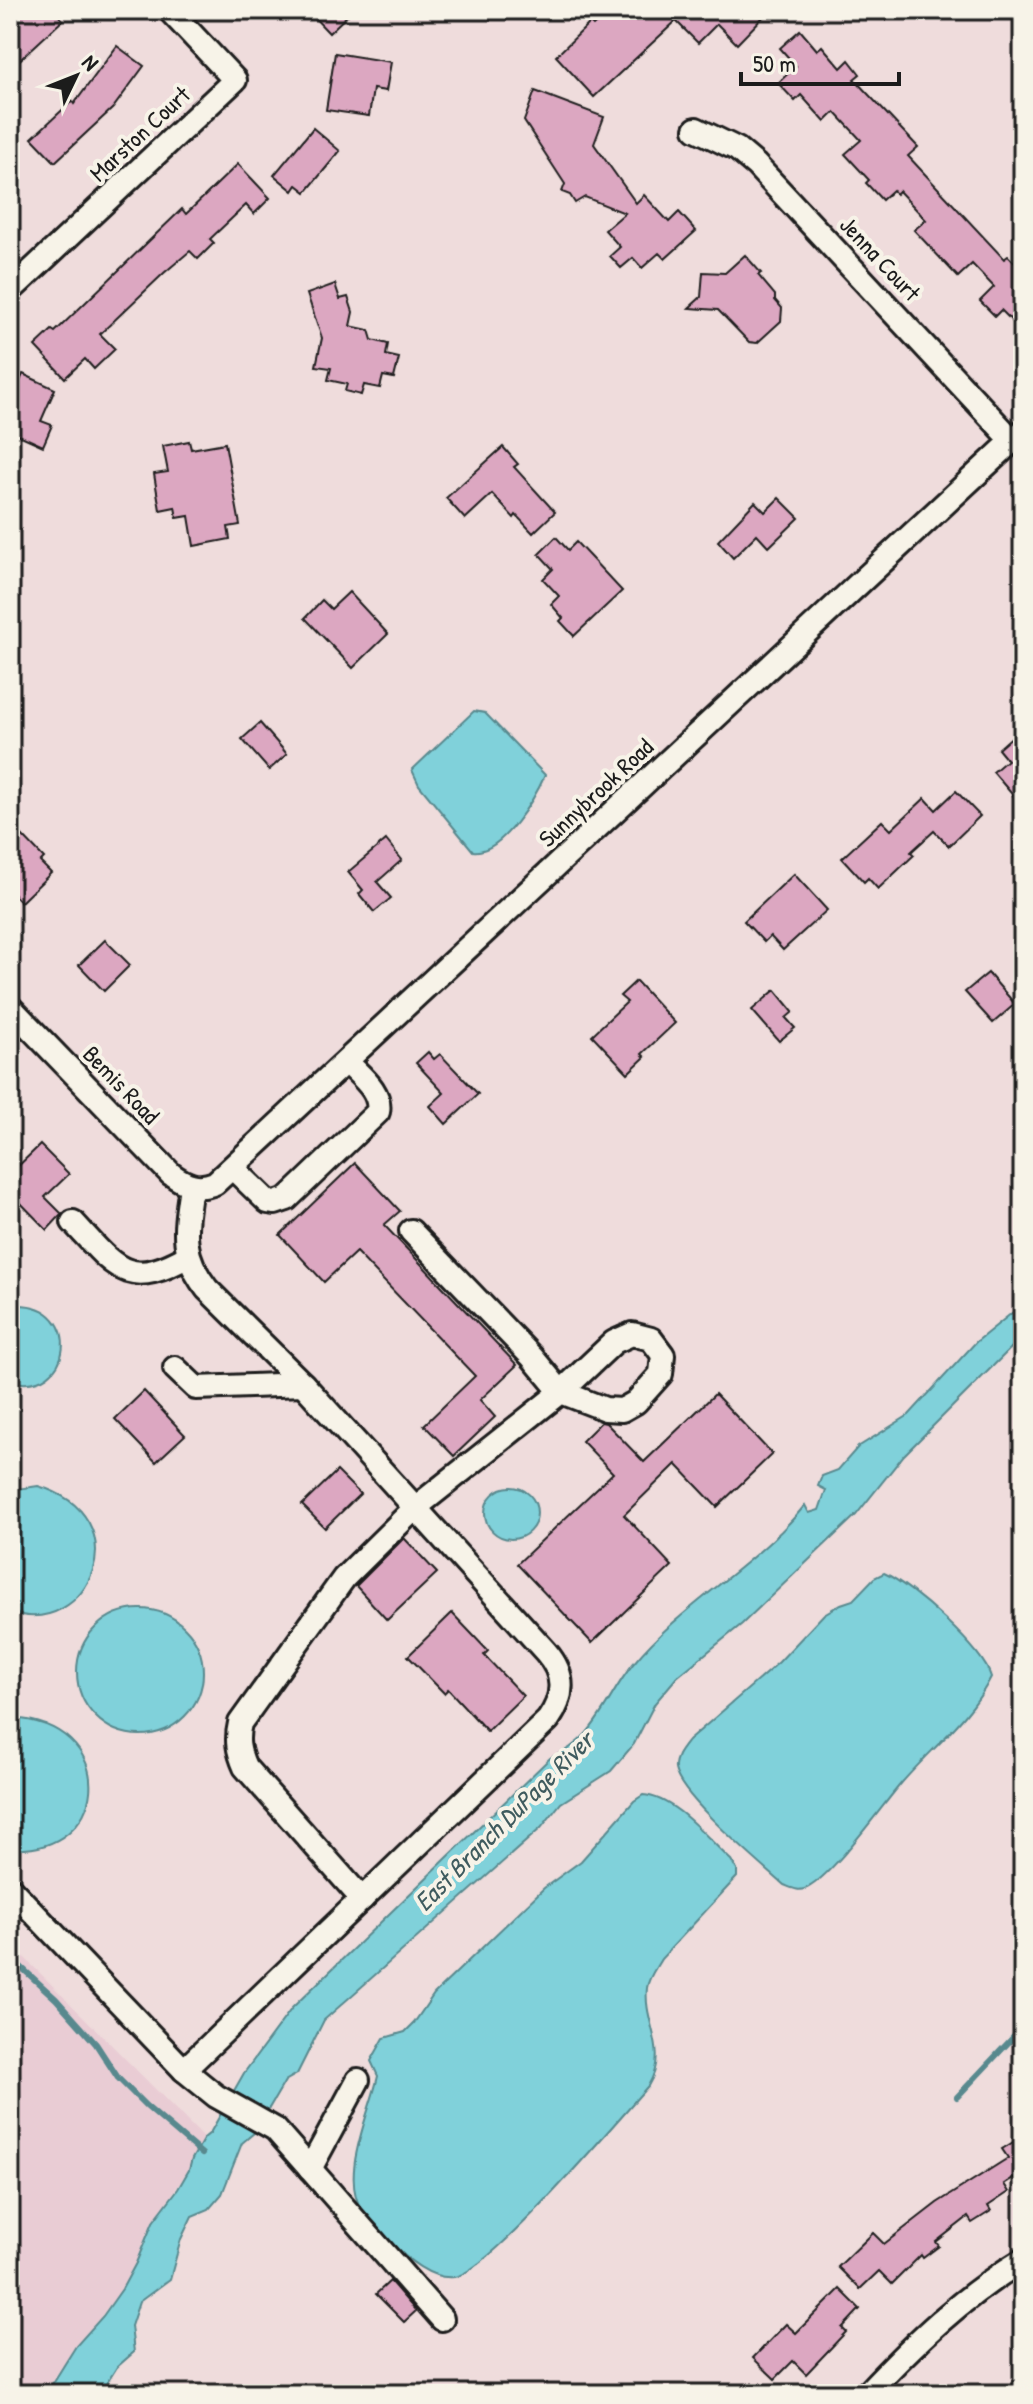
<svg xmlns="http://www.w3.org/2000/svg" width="1033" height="2404" viewBox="0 0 1033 2404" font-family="'Patrick Hand',sans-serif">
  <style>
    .built { fill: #e9ccd4 }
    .water { fill: #80d1da; stroke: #58898e; stroke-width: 2 }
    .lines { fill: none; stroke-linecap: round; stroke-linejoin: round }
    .stream { stroke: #58898e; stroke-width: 6 }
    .building { fill: #dca7c1; stroke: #1c1c1c; stroke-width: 2 }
    .minor-casing { stroke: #1c1c1c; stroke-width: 28 }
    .minor { stroke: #f7f3e8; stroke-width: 22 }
    .labels { text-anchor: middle; stroke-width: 8; stroke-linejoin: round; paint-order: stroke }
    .street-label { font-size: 24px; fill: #1c1c1c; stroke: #f7f3e8 }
    .water-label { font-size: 26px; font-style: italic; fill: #3f5b5e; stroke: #f7f3e8 }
  </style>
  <rect width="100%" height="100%" fill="#efdcdc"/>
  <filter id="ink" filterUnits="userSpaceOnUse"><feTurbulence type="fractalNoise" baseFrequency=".0125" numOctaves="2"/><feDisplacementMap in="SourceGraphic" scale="16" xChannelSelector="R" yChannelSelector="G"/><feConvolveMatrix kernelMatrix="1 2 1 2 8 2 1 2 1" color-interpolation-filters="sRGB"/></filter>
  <g filter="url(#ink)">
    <polygon class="built" points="10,1943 204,2138 192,2159 189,2170 153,2222 136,2263 122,2289 56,2375 46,2394 10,2394"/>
    <g class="water">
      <path d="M474 711 485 713 545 775C535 798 501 855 473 851L419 785 412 770Z"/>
      <path d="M1023 1304V1336L904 1455 856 1515 742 1624 677 1677 655 1703 634 1744 611 1771 561 1803 541 1828 324 2020 297 2074 285 2081 255 2132 242 2143 222 2194 209 2209 192 2216 181 2239 170 2279 139 2302 131 2326 134 2352 117 2367 100 2394H46L76 2346 103 2316 122 2289 136 2263 153 2222 178 2189 189 2170 192 2159 204 2138 210 2133 244 2073 292 2008 550 1758C597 1740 604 1700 633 1664 683 1603 756 1566 805 1505L809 1513 819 1510 826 1490 818 1486 822 1476 838 1470 858 1447 909 1415 976 1342Z"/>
      <path d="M17 1305C85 1304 73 1398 10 1381V1307Z"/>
      <path d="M38 1486C142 1516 89 1640 10 1612V1490Z"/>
      <circle cx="511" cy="1513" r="26"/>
      <path d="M884 1573C911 1585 983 1649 991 1677 970 1720 929 1750 899 1786 879 1810 832 1876 807 1888 799 1892 792 1888 784 1885 761 1864 680 1797 675 1769 674 1758 681 1750 688 1741L779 1662 824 1614 841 1604 853 1600 874 1578Z"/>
      <circle cx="140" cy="1672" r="63"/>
      <path d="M21 1719C120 1731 110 1855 10 1849V1722Z"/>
      <path d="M643 1795C675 1797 708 1839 731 1860L737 1870V1877L661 1959C656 1968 648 1978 647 1988 643 2024 670 2050 648 2086 617 2120 490 2272 454 2277 432 2280 406 2259 392 2243 382 2233 371 2223 363 2212 338 2177 370 2113 378 2076L371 2061 384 2038 405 2032 414 2023 434 1994 544 1888 581 1861 634 1801Z"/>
    </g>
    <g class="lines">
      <g class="stream">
        <polyline points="10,1957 56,1999 96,2044 118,2078 146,2106 202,2154"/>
        <polyline points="957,2097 1023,2027"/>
      </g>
    </g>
    <g class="building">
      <polygon points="10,10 53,10 63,20 10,69"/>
      <polygon points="307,10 353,10 329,33"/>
      <polygon points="611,10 770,10 737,44 717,24 698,43 676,21 594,97 556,56 590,23 593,26"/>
      <polygon points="800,30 817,50 822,46 841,68 849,60 860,74 854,79 918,147 908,156 1004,259 1008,256 1023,271 1023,332 1001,310 995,316 980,301 994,287 972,264 958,277 914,230 926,220 899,191 896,194 893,190 882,200 866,183 869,180 845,154 861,140 835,112 825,122 801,95 795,101 778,83 796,66 780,48"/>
      <polygon points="117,46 144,66 113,108 55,162 32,138 72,101 74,104"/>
      <polygon points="335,53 391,62 386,91 373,89 369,116 326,110"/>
      <polygon points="535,91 604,117 594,144 636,203 644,195 669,222 679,212 696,231 665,259 659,253 642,268 633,258 621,268 610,256 620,247 605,230 625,213 585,197 575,203 570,195 562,192 565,184 524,121"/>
      <polygon points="313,128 340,151 306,192 297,185 293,191 274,175"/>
      <polygon points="238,164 270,198 254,214 246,205 210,239 214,243 198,259 190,251 164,273 100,334 115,349 94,369 85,359 65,378 35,346 52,330 55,332 182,209 186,214"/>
      <polygon points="745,255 761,273 758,275 775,295 775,300 782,308 781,321 757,343 749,342 718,310 689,308 701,297 703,272 725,273"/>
      <polygon points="335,284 340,299 348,297 353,312 350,326 369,330 372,340 388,344 386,355 399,358 394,378 383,376 380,388 364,385 361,395 345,391 347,384 328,380 331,368 316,366 322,338 307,294"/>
      <polygon points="23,374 55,389 41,421 52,425 43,446 10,431 10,404"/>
      <polygon points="189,441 191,449 225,443 240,525 228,527 230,539 194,546 189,516 177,518 175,507 160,510 154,474 168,472 163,446"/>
      <polygon points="503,447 518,464 514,467 555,512 533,533 516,515 514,518 492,494 465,519 446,498"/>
      <polygon points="779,498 799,518 769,547 757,534 733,558 718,541 755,502 765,512"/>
      <polygon points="556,537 568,550 576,542 622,591 574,636 560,621 563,618 551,604 559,596 543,579 553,569 539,554"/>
      <polygon points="349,592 388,634 353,668 305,618 322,600 331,609"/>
      <polygon points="260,723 287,754 269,770 242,739"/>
      <polygon points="1023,727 1023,807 993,772 1007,760 998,749"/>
      <polygon points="956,791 980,816 949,846 934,831 911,852 914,855 878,889 868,878 864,882 842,858 882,821 891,830 925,798 936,810"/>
      <polygon points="19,832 44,858 40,862 51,873 21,902 10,891 10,841"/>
      <polygon points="386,840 402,860 377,882 391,898 374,912 359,894 363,890 348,872"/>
      <polygon points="794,874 827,910 783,950 770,936 764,942 744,921"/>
      <polygon points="105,940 130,965 104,991 79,965"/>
      <polygon points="988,973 1015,1004 993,1023 965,992"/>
      <polygon points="636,981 675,1023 642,1054 645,1057 628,1073 592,1035 627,1002 620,996"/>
      <polygon points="775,990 793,1012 786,1018 795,1028 779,1041 752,1010"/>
      <polygon points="428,1052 434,1059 440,1054 478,1094 446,1124 430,1106 444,1093 416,1063"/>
      <polygon points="40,1145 69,1174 45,1197 62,1214 47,1230 10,1192 10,1174"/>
      <polygon points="355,1163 400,1211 384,1225 517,1365 480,1400 495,1417 454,1456 424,1425 475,1376 356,1252 324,1282 280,1235"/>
      <polygon points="144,1391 185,1435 156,1462 115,1419"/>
      <polygon points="715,1394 772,1454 717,1507 676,1464 624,1515 672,1566 592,1643 517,1564 613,1473 582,1441 601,1422 606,1423 644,1462"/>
      <polygon points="337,1471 360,1494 325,1528 302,1505"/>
      <polygon points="404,1538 437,1573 387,1620 356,1586"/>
      <polygon points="452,1613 488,1651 484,1655 523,1696 487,1731 448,1689 444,1693 408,1656"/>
      <polygon points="1023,2136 1023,2184 1018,2175 1004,2184 1009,2192 988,2206 991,2211 972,2223 968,2217 936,2242 939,2246 923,2258 921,2255 892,2284 879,2271 860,2289 838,2267 873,2233 884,2244 937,2203 1008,2158 1002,2149"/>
      <polygon points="390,2281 416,2311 404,2322 376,2294"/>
      <polygon points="840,2289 860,2309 842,2328 846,2332 806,2374 793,2361 775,2379 753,2358 786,2324 796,2333"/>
    </g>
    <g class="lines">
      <defs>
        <g id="minor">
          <polyline points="696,129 737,149 756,165 1013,441"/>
          <polyline points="10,291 235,80 169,10"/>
          <path d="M10 1007 171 1174C186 1185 198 1190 215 1183L1023 431"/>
          <path d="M233 1168 268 1202 275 1203 287 1199 378 1112C382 1091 360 1076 347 1062"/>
          <path d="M73 1222C115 1267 127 1291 188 1256"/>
          <polyline points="175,1368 196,1388 303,1384"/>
          <polyline points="10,1888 184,2070 216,2096 275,2129 442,2319"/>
          <path d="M362 1899 245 1767C238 1751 236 1740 240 1723L344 1578 415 1508 561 1392 614 1342 632 1334 651 1339 663 1355 661 1374 636 1402 622 1410 605 1409 561 1392 532 1357 411 1231"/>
          <path d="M184 2070 548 1720C565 1696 565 1674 546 1652L303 1384 207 1289C179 1253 185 1228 191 1186"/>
          <polyline points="310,2169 358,2080"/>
          <path d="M866 2394C914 2343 963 2296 1023 2260"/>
        </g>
      </defs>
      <use href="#minor" class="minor-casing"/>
      <use href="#minor" class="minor"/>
    </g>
  </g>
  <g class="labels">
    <g class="street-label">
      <text transform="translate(140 134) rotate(-43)" y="8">Marston Court</text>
      <text transform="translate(880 259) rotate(47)" y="8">Jenna Court</text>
      <text transform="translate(596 793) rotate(-43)" y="8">Sunnybrook Road</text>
      <text transform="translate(121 1085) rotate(46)" y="8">Bemis Road</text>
    </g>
    <g class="water-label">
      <text transform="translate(504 1821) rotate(-45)" y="9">East Branch DuPage River</text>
    </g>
  </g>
  <rect width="1033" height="2404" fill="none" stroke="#f7f3e8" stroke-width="40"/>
  <rect x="20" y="20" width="993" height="2364" fill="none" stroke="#1c1c1c" stroke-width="3" filter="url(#ink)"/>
  <g transform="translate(76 76) rotate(47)" stroke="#f7f3e8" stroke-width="6" paint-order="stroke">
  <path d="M0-6L14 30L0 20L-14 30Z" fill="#1c1c1c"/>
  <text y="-12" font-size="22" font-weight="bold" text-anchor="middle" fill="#1c1c1c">N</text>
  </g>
  <path d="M741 72v12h158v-12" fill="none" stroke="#1c1c1c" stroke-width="4"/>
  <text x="753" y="72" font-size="24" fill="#1c1c1c" stroke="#f7f3e8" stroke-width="6" paint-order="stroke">50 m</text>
</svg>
